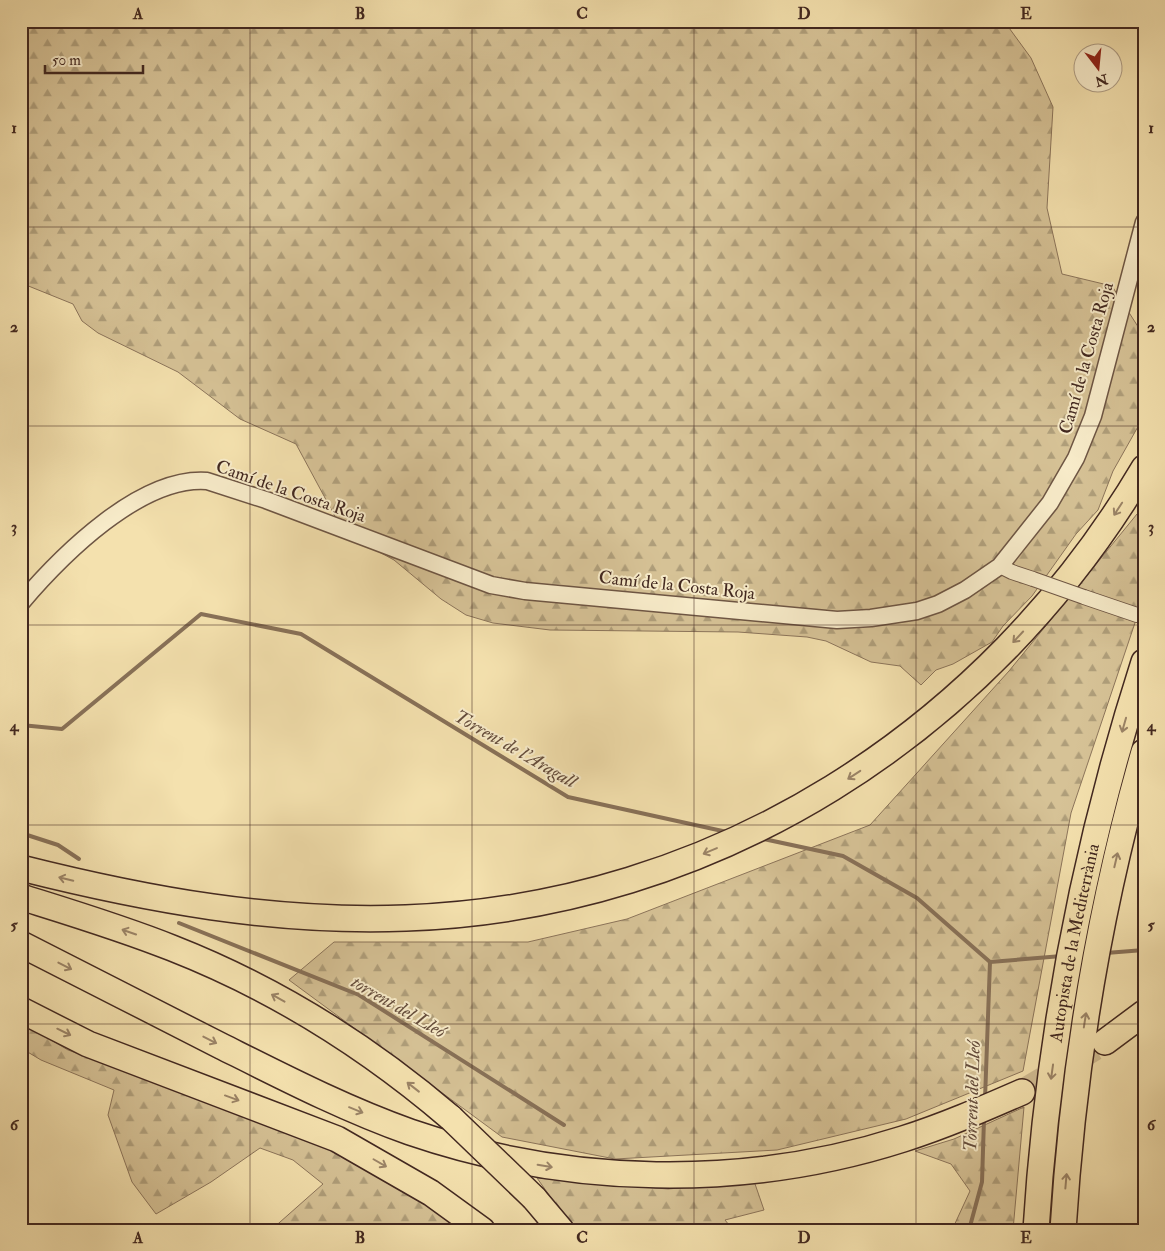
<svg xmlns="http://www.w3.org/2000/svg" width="1165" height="1251" viewBox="0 0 1165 1251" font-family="'IM FELL Double Pica',serif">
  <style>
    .forest { fill: url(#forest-firs); stroke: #8c755b }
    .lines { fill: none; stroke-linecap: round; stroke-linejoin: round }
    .stream { stroke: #887158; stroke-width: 4 }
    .motorway-tunnel { stroke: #d0bc92; stroke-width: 25; stroke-dasharray: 25 12; stroke-linecap: butt }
    .minor-casing { stroke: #6e5644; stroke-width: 16 }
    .tertiary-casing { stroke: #6e5644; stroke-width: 19 }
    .motorway-casing { stroke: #422820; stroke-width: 28 }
    .minor { stroke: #f8ecca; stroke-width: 14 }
    .tertiary { stroke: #f8ecca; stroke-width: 16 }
    .motorway { stroke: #f4e1ae; stroke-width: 25 }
    .minor-bridge-casing { stroke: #6e5644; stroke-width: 16; stroke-linecap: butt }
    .motorway-bridge-casing { stroke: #422820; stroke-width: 28; stroke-linecap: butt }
    .minor-bridge { stroke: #f8ecca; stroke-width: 14 }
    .motorway-bridge { stroke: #f4e1ae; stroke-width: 25 }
    .oneway { stroke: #9b8467 }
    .grid { fill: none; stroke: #422820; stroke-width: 1; stroke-opacity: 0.55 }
    .labels { text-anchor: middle; stroke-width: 4; stroke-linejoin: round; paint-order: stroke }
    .street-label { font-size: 18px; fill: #422820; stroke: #f8ecca }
    .water-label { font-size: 19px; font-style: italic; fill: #654d3c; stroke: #f8ecca }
    .neatline { fill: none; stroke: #422820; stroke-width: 2 }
    .grid-label { font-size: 16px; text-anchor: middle; font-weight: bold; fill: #422820 }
  </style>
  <defs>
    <pattern id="forest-firs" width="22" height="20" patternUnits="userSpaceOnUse" patternTransform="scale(1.25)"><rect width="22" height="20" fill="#d6c296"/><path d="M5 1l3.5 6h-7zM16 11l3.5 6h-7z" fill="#af9e7a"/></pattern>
  </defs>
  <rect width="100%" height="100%" fill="#f4e1ae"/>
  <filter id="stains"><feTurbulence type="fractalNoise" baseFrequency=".004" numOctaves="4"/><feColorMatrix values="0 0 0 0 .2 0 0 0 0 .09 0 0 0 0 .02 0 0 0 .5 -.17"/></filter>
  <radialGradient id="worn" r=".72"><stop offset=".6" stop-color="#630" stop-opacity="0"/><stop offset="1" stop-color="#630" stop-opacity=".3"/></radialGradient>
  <g class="forest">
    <polygon points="21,21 1004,21 1031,58 1053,107 1047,208 1062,274 1112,286 1144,336 1144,416 1113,471 1098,510 1076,534 1032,596 1003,626 992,642 953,664 936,670 921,685 900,666 871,662 826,641 807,637 738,632 550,630 493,623 466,615 441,599 394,560 359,541 338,522 296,444 240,419 178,372 98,333 82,321 73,304 21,283"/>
    <polygon points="1137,514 1144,517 1144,596 1071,813 1023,1071 906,1119 777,1150 615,1159 502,1137 289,980 334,942 528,942 627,919 870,825 1009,671"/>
    <polygon points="21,1022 68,1050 314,1139 411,1195 463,1230 271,1230 323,1184 293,1160 260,1148 211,1182 156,1214 132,1182 108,1115 114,1090 41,1060 21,1048"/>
    <polygon points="1024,1107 1013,1230 952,1230 970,1191 951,1164 915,1151 954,1139"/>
    <polygon points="537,1178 668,1189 754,1181 764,1210 725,1220 733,1230 574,1230"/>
  </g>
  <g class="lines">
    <g class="stream">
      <polyline points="21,725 62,729 201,614 301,634 568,797 727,832"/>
      <polyline points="21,833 58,845 79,859"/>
      <polyline points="759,838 843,856 917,898 990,962 1062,956"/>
      <polyline points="179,923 359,995 564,1125"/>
      <polyline points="1106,953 1144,950"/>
      <polyline points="985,1099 990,962"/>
      <polyline points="969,1230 982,1182 984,1119"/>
    </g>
    <polyline class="motorway-tunnel" points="1022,1092 1095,1048"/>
    <defs>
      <g id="minor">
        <polyline points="1000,566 1012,572 1033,579"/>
        <polyline points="1084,597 1137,615"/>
      </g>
      <path id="tertiary" d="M21 603C61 556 140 476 207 481L266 500 491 585 525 591 837 620 871 618 917 611 938 604 965 590 1000 566 1050 503 1076 458 1093 416 1144 222"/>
      <g id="motorway">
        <path d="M21 868C148 900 275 923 406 918 715 907 988 732 1144 468"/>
        <path d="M21 897C72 913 122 928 172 948 274 988 368 1047 451 1118"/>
        <path d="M21 944C88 978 154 1012 221 1046 283 1077 345 1109 410 1132 568 1186 744 1190 903 1139 944 1126 983 1109 1022 1092"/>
        <polyline points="21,1010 88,1044 337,1139 431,1193 482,1230"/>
        <polyline points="1105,1042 1144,1013"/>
        <polyline points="534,1198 561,1230"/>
        <path id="s1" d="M1036 1230C1048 1038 1085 845 1144 662"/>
        <path d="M1063 1230C1073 1068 1099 908 1144 752"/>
      </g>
    </defs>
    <use href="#minor" class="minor-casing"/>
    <use href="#tertiary" class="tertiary-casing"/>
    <use href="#motorway" class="motorway-casing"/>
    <use href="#minor" class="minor"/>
    <use href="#tertiary" class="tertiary"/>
    <use href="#motorway" class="motorway"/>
    <defs>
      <polyline id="minor-bridge" points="1033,579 1084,597"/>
      <polyline id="motorway-bridge" points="451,1118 534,1198"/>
    </defs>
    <use href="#minor-bridge" class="minor-bridge-casing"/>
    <use href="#motorway-bridge" class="motorway-bridge-casing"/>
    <use href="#minor-bridge" class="minor-bridge"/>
    <use href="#motorway-bridge" class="motorway-bridge"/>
  </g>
  <defs><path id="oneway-shaft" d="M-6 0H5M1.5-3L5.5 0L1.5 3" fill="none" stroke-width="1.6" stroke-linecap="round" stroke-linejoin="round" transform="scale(1.25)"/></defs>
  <g class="oneway">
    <use href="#oneway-shaft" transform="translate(1118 509) rotate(123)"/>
    <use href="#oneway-shaft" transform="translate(1018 637) rotate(133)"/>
    <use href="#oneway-shaft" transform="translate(1124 725) rotate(106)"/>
    <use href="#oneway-shaft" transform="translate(854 775) rotate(147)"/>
    <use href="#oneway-shaft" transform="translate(710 851) rotate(157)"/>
    <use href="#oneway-shaft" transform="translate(1116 860) rotate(-77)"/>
    <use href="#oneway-shaft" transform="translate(66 879) rotate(-166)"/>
    <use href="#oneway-shaft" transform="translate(129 932) rotate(-161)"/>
    <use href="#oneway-shaft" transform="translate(65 966) rotate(27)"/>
    <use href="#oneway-shaft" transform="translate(278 998) rotate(-151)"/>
    <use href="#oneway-shaft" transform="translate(1085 1020) rotate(-81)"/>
    <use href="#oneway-shaft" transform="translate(64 1032) rotate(26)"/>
    <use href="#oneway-shaft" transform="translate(210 1040) rotate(27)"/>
    <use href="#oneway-shaft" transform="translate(1052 1072) rotate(98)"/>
    <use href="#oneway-shaft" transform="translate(413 1087) rotate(-142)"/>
    <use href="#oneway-shaft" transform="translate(232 1098) rotate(20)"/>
    <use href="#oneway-shaft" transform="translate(356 1110) rotate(22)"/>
    <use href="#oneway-shaft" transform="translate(380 1163) rotate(30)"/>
    <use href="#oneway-shaft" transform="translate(545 1166) rotate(9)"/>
    <use href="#oneway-shaft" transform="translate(1066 1181) rotate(-85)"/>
  </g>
  <path class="grid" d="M250 21V1230M472 21V1230M694 21V1230M916 21V1230M21 227H1144M21 426H1144M21 625H1144M21 825H1144M21 1024H1144"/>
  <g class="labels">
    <g class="street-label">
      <text transform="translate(1086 358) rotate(-74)" y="6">Camí de la Costa Roja</text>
      <text transform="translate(291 491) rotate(19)" y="6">Camí de la Costa Roja</text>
      <text transform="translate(677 585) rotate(6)" y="6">Camí de la Costa Roja</text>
      <text dy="6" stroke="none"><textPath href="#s1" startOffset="290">Autopista de la Mediterrània</textPath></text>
    </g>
    <g class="water-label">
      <text transform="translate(516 748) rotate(30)" y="7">Torrent de l'Aragall</text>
      <text transform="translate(399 1006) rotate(30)" y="7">torrent del Lleó</text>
      <text transform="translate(971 1096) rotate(-88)" y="7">Torrent del Lleó</text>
    </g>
  </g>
  <rect width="1165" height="1251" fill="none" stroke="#f4e1ae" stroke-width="55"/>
  <g transform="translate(1098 68) rotate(164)"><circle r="24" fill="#f8ecca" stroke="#af9e86"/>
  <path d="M0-4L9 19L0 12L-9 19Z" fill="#8f2418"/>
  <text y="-8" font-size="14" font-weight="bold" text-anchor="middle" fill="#422820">N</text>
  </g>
  <path d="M45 65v8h98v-8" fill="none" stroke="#422820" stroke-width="2.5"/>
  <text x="52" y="65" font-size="15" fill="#422820" stroke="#f8ecca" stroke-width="4" paint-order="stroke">50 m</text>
  <rect x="28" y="28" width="1110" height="1196" class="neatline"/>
  <g class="grid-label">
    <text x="138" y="19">A</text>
    <text x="360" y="19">B</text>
    <text x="582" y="19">C</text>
    <text x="804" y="19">D</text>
    <text x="1026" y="19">E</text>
    <text x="14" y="133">1</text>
    <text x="1151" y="133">1</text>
    <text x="14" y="332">2</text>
    <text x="1151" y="332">2</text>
    <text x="14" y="532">3</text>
    <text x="1151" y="532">3</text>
    <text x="14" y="731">4</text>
    <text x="1151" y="731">4</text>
    <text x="14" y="930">5</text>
    <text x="1151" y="930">5</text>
    <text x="14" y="1130">6</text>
    <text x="1151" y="1130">6</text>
    <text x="138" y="1243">A</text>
    <text x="360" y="1243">B</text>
    <text x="582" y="1243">C</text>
    <text x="804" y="1243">D</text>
    <text x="1026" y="1243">E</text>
  </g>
  <rect width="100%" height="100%" filter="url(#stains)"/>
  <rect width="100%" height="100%" fill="url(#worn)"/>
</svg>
